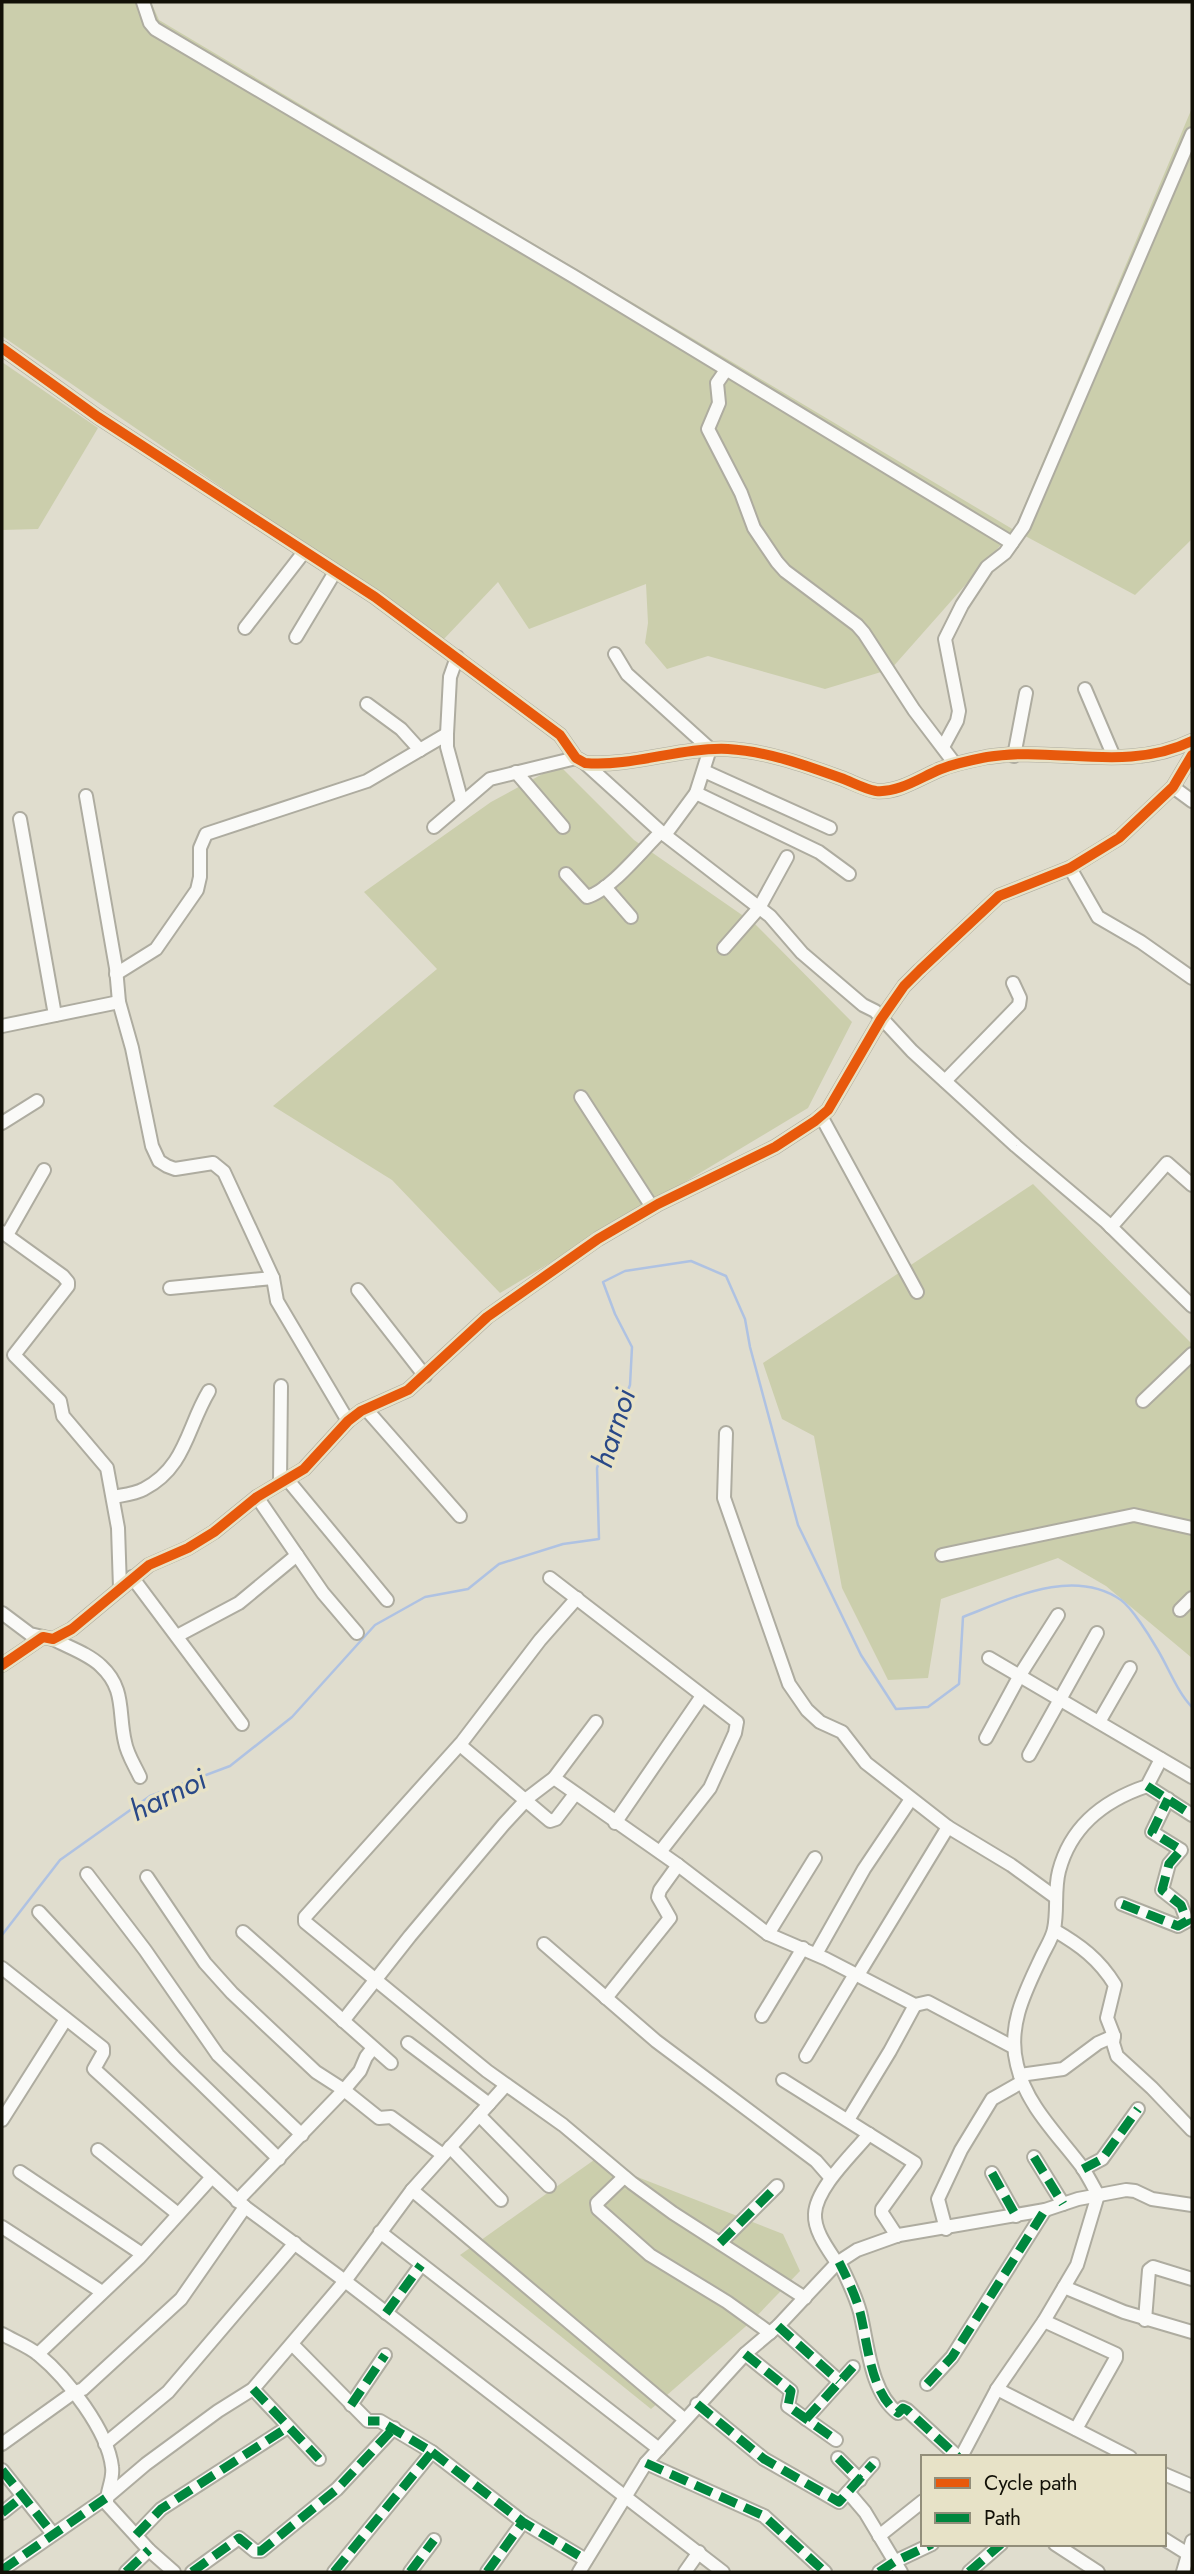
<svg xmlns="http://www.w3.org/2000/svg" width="1194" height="2574" viewBox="0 0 1194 2574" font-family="Jost,sans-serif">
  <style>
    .green { fill: #cbceac }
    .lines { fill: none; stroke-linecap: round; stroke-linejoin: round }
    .stream { stroke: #afc2e2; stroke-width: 2.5 }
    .minor-casing { stroke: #aeaca0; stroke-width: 16 }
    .minor { stroke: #fafaf8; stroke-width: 12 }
    .quiet { stroke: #00873e; stroke-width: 9; stroke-dasharray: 18 9; stroke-linecap: butt }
    .cycleway-casing { stroke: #e7e2c7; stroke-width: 15 }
    .cycleway { stroke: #e8590c; stroke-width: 10 }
    .labels { text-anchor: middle; stroke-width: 7; stroke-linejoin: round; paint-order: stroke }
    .water-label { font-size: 30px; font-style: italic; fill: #294887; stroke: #e7e2c7 }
  </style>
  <rect width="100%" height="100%" fill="#e0ddce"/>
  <g class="green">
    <polygon points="2,2 151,2 159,20 1014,530 1192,108 1192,539 1135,595 1014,530 891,669 825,689 708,656 667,669 645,643 648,623 646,584 529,629 498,582 443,640 2,336"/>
    <polygon points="2,362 98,428 38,529 2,530"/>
    <polygon points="559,765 634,840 755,924 852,1022 808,1108 500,1293 392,1180 273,1106 437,969 364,892 491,802"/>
    <polygon points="1033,1184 1192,1344 1192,1658 1106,1586 1058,1558 941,1599 928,1678 888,1680 842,1588 814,1436 782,1419 763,1363"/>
    <polygon points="594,2160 783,2234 800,2271 753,2320 651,2409 460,2255"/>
  </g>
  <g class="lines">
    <path class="stream" d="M2 1935 60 1860 150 1796 230 1766 292 1717 375 1625 425 1597 468 1589 499 1564 563 1544 599 1539 597 1468 630 1385 632 1347 615 1314 603 1282 625 1271 691 1261 726 1276 745 1319 750 1347 798 1525 861 1655 896 1709 928 1707 959 1684 963 1617C1012 1598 1073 1567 1121 1600 1132 1608 1149 1635 1156 1647 1168 1666 1177 1692 1192 1707"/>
    <defs>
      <g id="minor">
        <polyline points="143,2 150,23 155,29 573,276 1012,543"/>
        <path d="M2 348 98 417 375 597 560 735 576 758 585 763C633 767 680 747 728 749 766 751 805 765 841 778 852 782 864 789 876 791 899 793 921 777 941 769 956 763 972 760 987 757 1056 746 1127 773 1192 741"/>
        <polyline points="726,370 717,383 719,403 708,429 741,493 754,528 777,562 785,571 857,625 864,633 914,710 955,764"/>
        <polyline points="245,628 304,552"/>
        <polyline points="296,637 335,572"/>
        <polyline points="615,654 627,674 710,749 696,793 665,835"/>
        <polyline points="457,657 450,677 447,734 447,747 462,802"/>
        <polyline points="1085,689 1114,757"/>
        <polyline points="367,704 401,729 420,750"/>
        <polyline points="943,747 957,721 959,711 945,639 962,605 987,567 1005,553 1024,526 1192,134"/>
        <polyline points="1014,756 1026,693"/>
        <polyline points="586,764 661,832 770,916 802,953 863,1005 875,1011 912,1051 1016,1146 1106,1222 1192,1306"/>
        <polyline points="704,771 830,828"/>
        <polyline points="516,772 563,827"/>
        <polyline points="1173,787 1192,801"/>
        <polyline points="696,793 819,852 849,874"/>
        <polyline points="86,796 116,968 119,1002 132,1048 152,1146 159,1161 167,1166 175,1169 213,1163 224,1172 273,1278 277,1301 348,1421"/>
        <polyline points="20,819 55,1015"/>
        <polyline points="434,827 490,779 576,758"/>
        <polyline points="1070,868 1098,917 1141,942 1192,978"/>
        <path d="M566 874 587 897C610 891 643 849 661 832"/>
        <polyline points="605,887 631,917"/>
        <polyline points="724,948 759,908 787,857"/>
        <polyline points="116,974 156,949 197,890 200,877 200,848 206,834 367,781 447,734"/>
        <polyline points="2,1026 119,1002"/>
        <polyline points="945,1081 1019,1005 1020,998 1013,983"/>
        <polyline points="581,1097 652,1207"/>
        <polyline points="821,1116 917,1292"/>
        <polyline points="2,1123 37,1101"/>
        <polyline points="1111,1227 1167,1163 1192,1185"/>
        <polyline points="2,1232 63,1276 68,1282 68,1286 14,1355 60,1401 63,1416 107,1468 118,1528 120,1588"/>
        <polyline points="7,1235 44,1170"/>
        <polyline points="170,1288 273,1278"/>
        <polyline points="358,1290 425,1376"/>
        <polyline points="1143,1401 1192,1354"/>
        <polyline points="366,1409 460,1516"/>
        <polyline points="726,1433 724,1498 789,1684 807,1710 820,1722 842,1732 866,1763 948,1827 1011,1865 1055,1897"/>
        <polyline points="287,1479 387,1600"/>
        <polyline points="280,1483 281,1386"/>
        <path d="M113 1497C123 1495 135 1494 144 1489 186 1467 187 1427 209 1391"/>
        <polyline points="257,1497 323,1593 357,1633"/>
        <polyline points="942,1555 1134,1515 1192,1528"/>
        <polyline points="132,1577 242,1724"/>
        <polyline points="550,1578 737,1722 735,1733 710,1788 660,1852"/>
        <polyline points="577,1598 540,1640 462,1742 305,1917 305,1922 487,2071 563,2125 632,2183 673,2213 805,2298"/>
        <polyline points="1180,1610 1192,1598"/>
        <polyline points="2,1613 30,1634 43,1637"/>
        <polyline points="177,1636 239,1603 297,1555"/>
        <path d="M53 1639C68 1647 89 1654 101 1666 126 1689 118 1713 125 1742 127 1754 135 1766 140 1777"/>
        <polyline points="989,1658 1192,1777"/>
        <polyline points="2,1665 43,1637 53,1639 72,1629 149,1565 188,1548 214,1532 257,1497 304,1469 348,1421 361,1411 408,1390 487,1317 598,1239 658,1204 775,1147 815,1121 828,1110 881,1019 904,986 920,970 999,896 1070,868 1119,838 1173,787 1192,755"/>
        <polyline points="1099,1722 1130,1668"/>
        <polyline points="986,1738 1020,1675 1058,1615"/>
        <polyline points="460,1745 550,1821 556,1819 575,1794"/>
        <polyline points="1029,1755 1097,1633"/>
        <polyline points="554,1778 678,1865 768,1934 826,1959 915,2005 928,2002 1013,2047"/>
        <polyline points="1147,1786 1192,1815"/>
        <polyline points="615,1823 702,1696"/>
        <polyline points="87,1874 145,1950 218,2055 302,2135"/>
        <polyline points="147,1877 205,1963 232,1993 316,2072 344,2090 379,2118 391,2117 443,2155"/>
        <polyline points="1122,1904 1178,1926 1187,1921 1181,1905 1162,1890 1169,1864 1181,1850 1152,1832 1168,1799"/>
        <polyline points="39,1912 176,2059 279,2159"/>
        <path d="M1054 1930C1080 1945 1099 1959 1115 1985L1107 2018 1114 2036 1113 2043 1117 2056 1152 2088 1192 2130"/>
        <polyline points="243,1932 391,2063"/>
        <polyline points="768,1934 815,1858"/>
        <polyline points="544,1944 656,2041 816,2161 830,2177"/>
        <polyline points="816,1954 864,1869 911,1799"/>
        <polyline points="2,1968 103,2048 103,2053 94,2069 245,2207 345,2281 723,2572"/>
        <polyline points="858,1975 948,1827"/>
        <polyline points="606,1998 670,1918 658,1897 660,1890 678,1865"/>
        <polyline points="762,2016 803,1948"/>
        <polyline points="343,2021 410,1936 504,1824 529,1797 554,1778 596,1722"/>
        <polyline points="408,2043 489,2104"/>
        <polyline points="806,2056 855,1974"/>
        <polyline points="1020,2075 1063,2069 1098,2043 1114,2036"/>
        <polyline points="783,2080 915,2163 882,2209 882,2213 897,2236"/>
        <polyline points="479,2115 549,2186"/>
        <polyline points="2,2120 66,2019"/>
        <polyline points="848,2120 890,2051 915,2005"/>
        <polyline points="450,2147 501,2200"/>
        <polyline points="98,2150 178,2214"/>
        <polyline points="1034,2157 1063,2204"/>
        <polyline points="1083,2169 1102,2159 1138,2109"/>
        <polyline points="20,2172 142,2254"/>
        <polyline points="992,2173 1016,2216"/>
        <polyline points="624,2177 597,2203 598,2209 650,2255 727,2302 770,2333"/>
        <polyline points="412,2190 684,2419"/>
        <polyline points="237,2201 344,2090 360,2071 366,2057 373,2048"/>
        <polyline points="2,2227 102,2292"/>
        <polyline points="946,2229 938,2199 961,2150 992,2099 1022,2082"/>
        <polyline points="380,2232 659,2449"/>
        <polyline points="720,2243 777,2186"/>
        <path d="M839 2262C847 2278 855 2294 860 2312 868 2344 870 2392 898 2413L903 2408 907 2410 958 2457"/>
        <path d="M837 2263C828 2249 814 2231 815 2214 816 2188 852 2155 869 2134"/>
        <polyline points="1064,2287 1124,2312 1192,2332"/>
        <polyline points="386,2313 421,2265"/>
        <polyline points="1145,2320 1149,2270 1153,2267 1192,2279"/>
        <polyline points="1044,2321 1116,2354 1116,2358 1076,2429"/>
        <polyline points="778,2326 839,2381"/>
        <path d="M2 2334C14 2341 28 2346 39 2355 67 2378 108 2431 112 2467 114 2480 106 2491 107 2504L149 2550 174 2572"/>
        <polyline points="292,2344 368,2421 380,2421 432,2452 334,2572"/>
        <polyline points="38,2354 139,2258 212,2177"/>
        <polyline points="745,2354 791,2391 788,2406 836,2440"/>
        <polyline points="927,2384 952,2357 1045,2210"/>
        <polyline points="253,2389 319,2459"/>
        <polyline points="997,2389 1130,2457"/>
        <polyline points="697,2404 764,2459 839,2502 873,2464"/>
        <polyline points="351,2405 385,2355"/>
        <polyline points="806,2419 853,2367"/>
        <polyline points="2,2444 73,2393 83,2389 181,2299 245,2207"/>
        <polyline points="105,2444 168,2392 295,2243"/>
        <polyline points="432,2452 523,2522 586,2560"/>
        <path d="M961 2457 997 2389 1044 2321 1077 2265 1098 2195C1093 2186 1088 2176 1082 2167 1058 2135 1026 2105 1017 2065 1007 2026 1025 1992 1041 1958 1045 1949 1052 1939 1054 1929 1058 1910 1054 1890 1059 1871 1071 1825 1105 1800 1147 1786L1161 1759"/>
        <polyline points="838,2458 860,2480"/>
        <polyline points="646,2463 764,2516 825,2572"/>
        <polyline points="2,2470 53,2534"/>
        <polyline points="1164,2474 1192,2486"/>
        <polyline points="848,2492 865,2512 901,2572"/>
        <polyline points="2,2513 22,2497"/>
        <polyline points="136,2535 161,2509 288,2427"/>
        <polyline points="879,2536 923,2501"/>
        <polyline points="1164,2539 1188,2554"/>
        <polyline points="1055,2544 1098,2572"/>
        <polyline points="2,2570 106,2498 146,2464 218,2411 253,2389 345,2281 412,2190 506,2085"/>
        <polyline points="126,2572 149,2550"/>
        <polyline points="192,2572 239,2538 255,2551 261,2551 337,2489 394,2428"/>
        <polyline points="410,2572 434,2540"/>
        <polyline points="487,2572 523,2522"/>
        <polyline points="579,2572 646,2463 746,2353 778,2326 837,2263 857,2250 899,2235 1045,2210 1078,2199 1126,2190 1135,2191 1152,2199 1192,2205"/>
        <polyline points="685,2572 699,2552"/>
        <polyline points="879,2572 894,2562 932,2544"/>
        <polyline points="969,2572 1001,2544"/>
        <polyline points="1183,2572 1192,2541"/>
      </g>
    </defs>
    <use href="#minor" class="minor-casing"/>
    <use href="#minor" class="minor"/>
    <g class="quiet">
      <polyline points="1147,1786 1192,1815"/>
      <polyline points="1122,1904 1178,1926 1187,1921 1181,1905 1162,1890 1169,1864 1181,1850 1152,1832 1168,1799"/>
      <polyline points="1034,2157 1063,2204"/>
      <polyline points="1083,2169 1102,2159 1138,2109"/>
      <polyline points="992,2173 1016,2216"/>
      <polyline points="720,2243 777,2186"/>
      <path d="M839 2262C847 2278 855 2294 860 2312 868 2344 870 2392 898 2413L903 2408 907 2410 958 2457"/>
      <polyline points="386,2313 421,2265"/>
      <polyline points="778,2326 839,2381"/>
      <polyline points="745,2354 791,2391 788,2406 836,2440"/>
      <polyline points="927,2384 952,2357 1045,2210"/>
      <polyline points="253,2389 319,2459"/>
      <polyline points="697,2404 764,2459 839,2502 873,2464"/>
      <polyline points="351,2405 385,2355"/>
      <polyline points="806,2419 853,2367"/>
      <polyline points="432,2452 523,2522 586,2560"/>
      <polyline points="838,2458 860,2480"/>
      <polyline points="646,2463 764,2516 825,2572"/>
      <polyline points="2,2470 53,2534"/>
      <polyline points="2,2513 22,2497"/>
      <polyline points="136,2535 161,2509 288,2427"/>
      <polyline points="2,2570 106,2498"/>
      <polyline points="126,2572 149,2550"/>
      <polyline points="192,2572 239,2538 255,2551 261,2551 337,2489 394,2428"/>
      <polyline points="334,2572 432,2452 380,2421 368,2421"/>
      <polyline points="410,2572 434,2540"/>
      <polyline points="487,2572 523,2522"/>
      <polyline points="879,2572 894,2562 932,2544"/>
      <polyline points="969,2572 1001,2544"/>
    </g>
    <defs>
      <g id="cycleway">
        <path d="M2 348 98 417 375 597 560 735 576 758 585 763C633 767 680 747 728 749 766 751 805 765 841 778 852 782 864 789 876 791 899 793 921 777 941 769 956 763 972 760 987 757 1056 746 1127 773 1192 741"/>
        <polyline points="2,1665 43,1637 53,1639 72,1629 149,1565 188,1548 214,1532 257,1497 304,1469 348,1421 361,1411 408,1390 487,1317 598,1239 658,1204 775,1147 815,1121 828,1110 881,1019 904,986 920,970 999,896 1070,868 1119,838 1173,787 1192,755"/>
      </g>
    </defs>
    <use href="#cycleway" class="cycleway-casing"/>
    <use href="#cycleway" class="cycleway"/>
  </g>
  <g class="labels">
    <g class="water-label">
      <text transform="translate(614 1428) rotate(-72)" y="10">harnoi</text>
      <text transform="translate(168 1795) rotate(-26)" y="10">harnoi</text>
    </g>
  </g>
  <rect width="1194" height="2574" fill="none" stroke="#121007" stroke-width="7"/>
  <rect x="921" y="2455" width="245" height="91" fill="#e7e2c7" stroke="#928e7a" stroke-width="2"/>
  <rect x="935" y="2478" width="35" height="10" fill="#e8590c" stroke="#928e7a" stroke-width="2"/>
  <text x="984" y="2490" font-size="21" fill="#121007">Cycle path</text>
  <rect x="935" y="2513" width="35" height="10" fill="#00873e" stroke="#928e7a" stroke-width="2"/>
  <text x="984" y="2525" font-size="21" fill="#121007">Path</text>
</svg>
